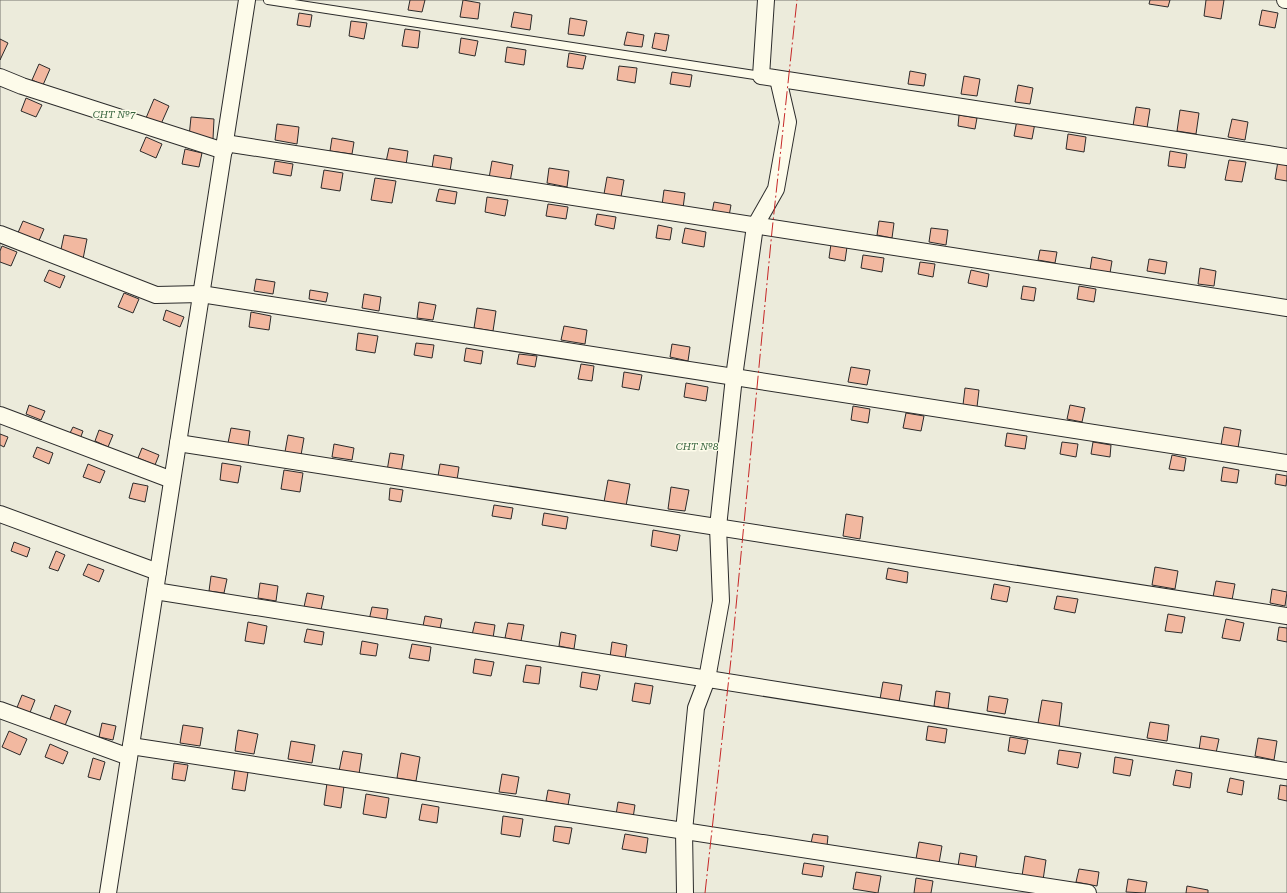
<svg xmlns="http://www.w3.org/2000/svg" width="1287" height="893" viewBox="0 0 1287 893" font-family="'Roboto Serif',serif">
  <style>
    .green { fill: #ecebdb; stroke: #74746e }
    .building { fill: #f2b8a0; stroke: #2b2b2b }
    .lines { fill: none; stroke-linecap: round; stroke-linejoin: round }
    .service-casing { stroke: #2b2b2b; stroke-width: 10 }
    .minor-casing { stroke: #2b2b2b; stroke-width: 18 }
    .service { stroke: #fdfbea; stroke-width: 8 }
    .minor { stroke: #fdfbea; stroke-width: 16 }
    .power { stroke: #c62828; stroke-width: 1; stroke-dasharray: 14 3 2 3; stroke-linecap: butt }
    .labels { text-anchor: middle; stroke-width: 3; stroke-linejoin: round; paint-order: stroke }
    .park-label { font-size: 10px; font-style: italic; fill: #34623c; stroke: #fdfbea }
  </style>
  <rect width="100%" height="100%" fill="#fdfbea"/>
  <rect class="green" x="0" y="0" width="1287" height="893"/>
  <g class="building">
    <polygon points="410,0 425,0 422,12 408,10"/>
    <polygon points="463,0 480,3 478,19 460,17"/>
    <polygon points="1150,0 1170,0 1168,7 1149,4"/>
    <polygon points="1206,0 1224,0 1221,19 1204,16"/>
    <polygon points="1262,10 1278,13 1275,28 1259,25"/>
    <polygon points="514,12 532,15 530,30 511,27"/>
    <polygon points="299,13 312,15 310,27 297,25"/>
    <polygon points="570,18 587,21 584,36 568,34"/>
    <polygon points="351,21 367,23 364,39 349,36"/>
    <polygon points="405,29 420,31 418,48 402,46"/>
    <polygon points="627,32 644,35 642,47 624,45"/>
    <polygon points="655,33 669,35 666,51 652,48"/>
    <polygon points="461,38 478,41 475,56 459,53"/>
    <polygon points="0,39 8,43 0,60"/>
    <polygon points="507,47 526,50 524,65 505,62"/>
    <polygon points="569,53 586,56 583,69 567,67"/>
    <polygon points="39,64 50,69 43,85 32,80"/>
    <polygon points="619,66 637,68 635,83 617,80"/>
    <polygon points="910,71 926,74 924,86 908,84"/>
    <polygon points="672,72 692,75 690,87 670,84"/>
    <polygon points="964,76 980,79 977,96 961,94"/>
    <polygon points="1018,85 1033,88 1030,104 1015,102"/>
    <polygon points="26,98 42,105 36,117 21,111"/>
    <polygon points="154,99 169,106 161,124 146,118"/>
    <polygon points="1136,107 1150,109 1147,128 1133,126"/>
    <polygon points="1180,110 1199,113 1196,134 1177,131"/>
    <polygon points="959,115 977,118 975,129 958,126"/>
    <polygon points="191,117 214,119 213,139 189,137"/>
    <polygon points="1232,119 1248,122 1245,140 1228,137"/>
    <polygon points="1017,120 1035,123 1032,139 1014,136"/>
    <polygon points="277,124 299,127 297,144 275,140"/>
    <polygon points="1068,134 1086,137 1084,152 1066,149"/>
    <polygon points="146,137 162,144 156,158 140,151"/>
    <polygon points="332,138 354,142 352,154 330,151"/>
    <polygon points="389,148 408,151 406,165 386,162"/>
    <polygon points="185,149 202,153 199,167 182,164"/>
    <polygon points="1170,151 1187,154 1185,168 1168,166"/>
    <polygon points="434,155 452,158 450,171 432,168"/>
    <polygon points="1229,160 1246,162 1242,182 1225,180"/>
    <polygon points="275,161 293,164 291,176 273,173"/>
    <polygon points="492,161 513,165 510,182 489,178"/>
    <polygon points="1278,161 1287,163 1287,181 1275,179"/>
    <polygon points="549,168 569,171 567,187 547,183"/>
    <polygon points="324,170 343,173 340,191 321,188"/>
    <polygon points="607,177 624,180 621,197 604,194"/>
    <polygon points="375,178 396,181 392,203 371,200"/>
    <polygon points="439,189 457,192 455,204 436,201"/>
    <polygon points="664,190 685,193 683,208 662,205"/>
    <polygon points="487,197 508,200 505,216 485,212"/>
    <polygon points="714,202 731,205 729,216 712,213"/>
    <polygon points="548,204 568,207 566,219 546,216"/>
    <polygon points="597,214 616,217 614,229 595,225"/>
    <polygon points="23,221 44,229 38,243 17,235"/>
    <polygon points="879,221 894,223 892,238 877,235"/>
    <polygon points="658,225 672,228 670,240 656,238"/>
    <polygon points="685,228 706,232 704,247 682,243"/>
    <polygon points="931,228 948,230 946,245 929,242"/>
    <polygon points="64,235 87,239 83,259 60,254"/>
    <polygon points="831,244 847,247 845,261 829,258"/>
    <polygon points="2,246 17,252 11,266 0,262 0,251"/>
    <polygon points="1040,250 1057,252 1055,263 1038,260"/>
    <polygon points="863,255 884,258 882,272 861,268"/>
    <polygon points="1092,257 1112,261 1110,273 1090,270"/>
    <polygon points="1149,259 1167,262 1165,274 1147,271"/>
    <polygon points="920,262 935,264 933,277 918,274"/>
    <polygon points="1200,268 1216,271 1214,286 1198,284"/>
    <polygon points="49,270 65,276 60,288 44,281"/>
    <polygon points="971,270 989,274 987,287 968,283"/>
    <polygon points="256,279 275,282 273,294 254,291"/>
    <polygon points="1023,286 1036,288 1034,301 1021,299"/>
    <polygon points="1079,286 1096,289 1094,302 1077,299"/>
    <polygon points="310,290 328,293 326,302 309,299"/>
    <polygon points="124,293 139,299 133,313 118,307"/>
    <polygon points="364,294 381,297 379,311 362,308"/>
    <polygon points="419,302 436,305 433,320 417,318"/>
    <polygon points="477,308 496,311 493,331 474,328"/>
    <polygon points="166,310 184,317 180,327 163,320"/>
    <polygon points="251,312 271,316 269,330 249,327"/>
    <polygon points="564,326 587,330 585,344 561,340"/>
    <polygon points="358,333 378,336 375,353 356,350"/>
    <polygon points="416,343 434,345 432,358 414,355"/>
    <polygon points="672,344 690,347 688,361 670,357"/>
    <polygon points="466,348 483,351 481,364 464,361"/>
    <polygon points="519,354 537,356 535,367 517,364"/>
    <polygon points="581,364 594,366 592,381 578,379"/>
    <polygon points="851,367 870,370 867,385 848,382"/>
    <polygon points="624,372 642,375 639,390 622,387"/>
    <polygon points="686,383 708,387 706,401 684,397"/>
    <polygon points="965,388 979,390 977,407 963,405"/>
    <polygon points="29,405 45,411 41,420 26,414"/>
    <polygon points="1070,405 1085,408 1082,422 1067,419"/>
    <polygon points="853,406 870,409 868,423 851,420"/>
    <polygon points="906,413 924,416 921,431 903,428"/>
    <polygon points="73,427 83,431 80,439 69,435"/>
    <polygon points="1224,427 1241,430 1238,448 1221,445"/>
    <polygon points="231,428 250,431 248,446 228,443"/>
    <polygon points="99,430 113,435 108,447 95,441"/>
    <polygon points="1007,433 1027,436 1025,449 1005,446"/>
    <polygon points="0,434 8,437 4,447 0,445"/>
    <polygon points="288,435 304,438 301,455 285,452"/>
    <polygon points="1062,442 1078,444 1076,457 1060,454"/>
    <polygon points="1093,442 1111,445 1110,457 1091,454"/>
    <polygon points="334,444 354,448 352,460 332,457"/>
    <polygon points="37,447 53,453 49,464 33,457"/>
    <polygon points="142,448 159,455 155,465 138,458"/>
    <polygon points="390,453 404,455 401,473 387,471"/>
    <polygon points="1172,455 1186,458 1184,471 1169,469"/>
    <polygon points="222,463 241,466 238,483 220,480"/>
    <polygon points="88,464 105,471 100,483 83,477"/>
    <polygon points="440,464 459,467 457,480 438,476"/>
    <polygon points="1223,467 1239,470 1237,483 1221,481"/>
    <polygon points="284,470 303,473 300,492 281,489"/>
    <polygon points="1276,474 1287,476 1286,486 1275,484"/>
    <polygon points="608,480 630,484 626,506 604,502"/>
    <polygon points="133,483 148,486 145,502 129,498"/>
    <polygon points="671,487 689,490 685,511 668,509"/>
    <polygon points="390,488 403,490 401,502 389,500"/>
    <polygon points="494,505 513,508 511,519 492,516"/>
    <polygon points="544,513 568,517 566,529 542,525"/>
    <polygon points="846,514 863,517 860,539 843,536"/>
    <polygon points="653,530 680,535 677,551 651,546"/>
    <polygon points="14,542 30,548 27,557 11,551"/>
    <polygon points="56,551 65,555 58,571 49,568"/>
    <polygon points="88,564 104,570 99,582 83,575"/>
    <polygon points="1155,567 1178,571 1175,589 1152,585"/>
    <polygon points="888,568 908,572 907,583 886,579"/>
    <polygon points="211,576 227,579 224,593 209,591"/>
    <polygon points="1216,581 1235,584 1232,600 1213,597"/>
    <polygon points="260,583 278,586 276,601 258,598"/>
    <polygon points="994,584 1010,587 1007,602 991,599"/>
    <polygon points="1272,589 1287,592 1285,606 1270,603"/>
    <polygon points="307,593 324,596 321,610 304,607"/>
    <polygon points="1057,596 1078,599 1075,613 1054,609"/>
    <polygon points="372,607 388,609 386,622 369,620"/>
    <polygon points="1168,614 1185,617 1182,633 1165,631"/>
    <polygon points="425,616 442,619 439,633 422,631"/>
    <polygon points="1226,619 1244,623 1240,641 1222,638"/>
    <polygon points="248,622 267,626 264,644 245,641"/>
    <polygon points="475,622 495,625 493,638 472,635"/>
    <polygon points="508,623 524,625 521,641 505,638"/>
    <polygon points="1279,627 1287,628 1287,642 1277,640"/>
    <polygon points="307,629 324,632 322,645 304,642"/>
    <polygon points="561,632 576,635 574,649 559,646"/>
    <polygon points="362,641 378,644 376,656 360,654"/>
    <polygon points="612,642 627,645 625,659 610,657"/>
    <polygon points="412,644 431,647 429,661 409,658"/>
    <polygon points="475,659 494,662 491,676 473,673"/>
    <polygon points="526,665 541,667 539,684 523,682"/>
    <polygon points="582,672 600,675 597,690 580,687"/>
    <polygon points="883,682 902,685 899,702 880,699"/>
    <polygon points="635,683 653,686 650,704 632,701"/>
    <polygon points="936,691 950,693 948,709 934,706"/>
    <polygon points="22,695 35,700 29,715 16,710"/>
    <polygon points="989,696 1008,699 1005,714 987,711"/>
    <polygon points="1042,700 1062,703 1059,727 1038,723"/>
    <polygon points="55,705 71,711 64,728 49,722"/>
    <polygon points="1150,722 1169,725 1167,741 1147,738"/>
    <polygon points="102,723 116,726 113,740 99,737"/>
    <polygon points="183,725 203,728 200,746 180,743"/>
    <polygon points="928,726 947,729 945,743 926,740"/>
    <polygon points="238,730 258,734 254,754 235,751"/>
    <polygon points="9,731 27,739 20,755 2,747"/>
    <polygon points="1201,736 1219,739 1216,753 1199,750"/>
    <polygon points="1010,737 1028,740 1025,754 1008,751"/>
    <polygon points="1258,738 1277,741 1274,760 1255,756"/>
    <polygon points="291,741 315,745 312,763 288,759"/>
    <polygon points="50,744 68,752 63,764 45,757"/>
    <polygon points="1059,750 1081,753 1078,768 1057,764"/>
    <polygon points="343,751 362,754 359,774 339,771"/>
    <polygon points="401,753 420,757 416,781 397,778"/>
    <polygon points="1115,757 1133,760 1130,776 1113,773"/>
    <polygon points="93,758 105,762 100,780 88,777"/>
    <polygon points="174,763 188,765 185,781 172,779"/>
    <polygon points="235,770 248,772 245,791 232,789"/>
    <polygon points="1176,770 1192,773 1190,788 1173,785"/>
    <polygon points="502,774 519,777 516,794 499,792"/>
    <polygon points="1230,778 1244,781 1242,795 1227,792"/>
    <polygon points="327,783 344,786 341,808 324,805"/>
    <polygon points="1280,785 1287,786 1287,801 1278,799"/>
    <polygon points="548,790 570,794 568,805 546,801"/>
    <polygon points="366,794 389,798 386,818 363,814"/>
    <polygon points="618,802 635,805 633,818 616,815"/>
    <polygon points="422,804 439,807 437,823 419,820"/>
    <polygon points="503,816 523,819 520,837 501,834"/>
    <polygon points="555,826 572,828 569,844 553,841"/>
    <polygon points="625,834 648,838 646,853 622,849"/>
    <polygon points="813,834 828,836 827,846 811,843"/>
    <polygon points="919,842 942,846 939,863 916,859"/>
    <polygon points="960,853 977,856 975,869 958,866"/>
    <polygon points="1025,856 1046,860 1043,880 1022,876"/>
    <polygon points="804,863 824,866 822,877 802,874"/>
    <polygon points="1079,869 1099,872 1097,886 1076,882"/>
    <polygon points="856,872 881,876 878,893 853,889"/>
    <polygon points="916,878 933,881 931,893 914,893"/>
    <polygon points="1128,879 1147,882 1145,893 1126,892"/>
    <polygon points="1187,886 1208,890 1208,893 1186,893"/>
  </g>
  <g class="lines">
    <defs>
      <polyline id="service" points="268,0 761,76"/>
      <g id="minor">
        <polyline points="766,0 761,76 1287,157"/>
        <polyline points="1285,0 1287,0"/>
        <polyline points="0,77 22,86 224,151"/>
        <polyline points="225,143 1287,308"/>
        <polyline points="0,234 156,295 201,294 1287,463"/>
        <polyline points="0,415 172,480"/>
        <polyline points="178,443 1287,616"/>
        <polyline points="0,514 158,572"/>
        <polyline points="155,591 1287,771"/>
        <polyline points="0,710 129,757"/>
        <polyline points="131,746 1088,893"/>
        <polyline points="108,893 247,0"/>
        <polyline points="685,893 684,831 696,708 707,679 721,601 718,527 734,377 755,226 776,189 788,122 778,79"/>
      </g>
    </defs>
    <use href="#service" class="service-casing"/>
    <use href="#minor" class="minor-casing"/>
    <use href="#service" class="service"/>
    <use href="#minor" class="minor"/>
    <polyline class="power" points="705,893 731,659 772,231 797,0"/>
  </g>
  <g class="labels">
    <g class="park-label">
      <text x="114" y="118">СНТ №7</text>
      <text x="697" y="450">СНТ №8</text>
    </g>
  </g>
</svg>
